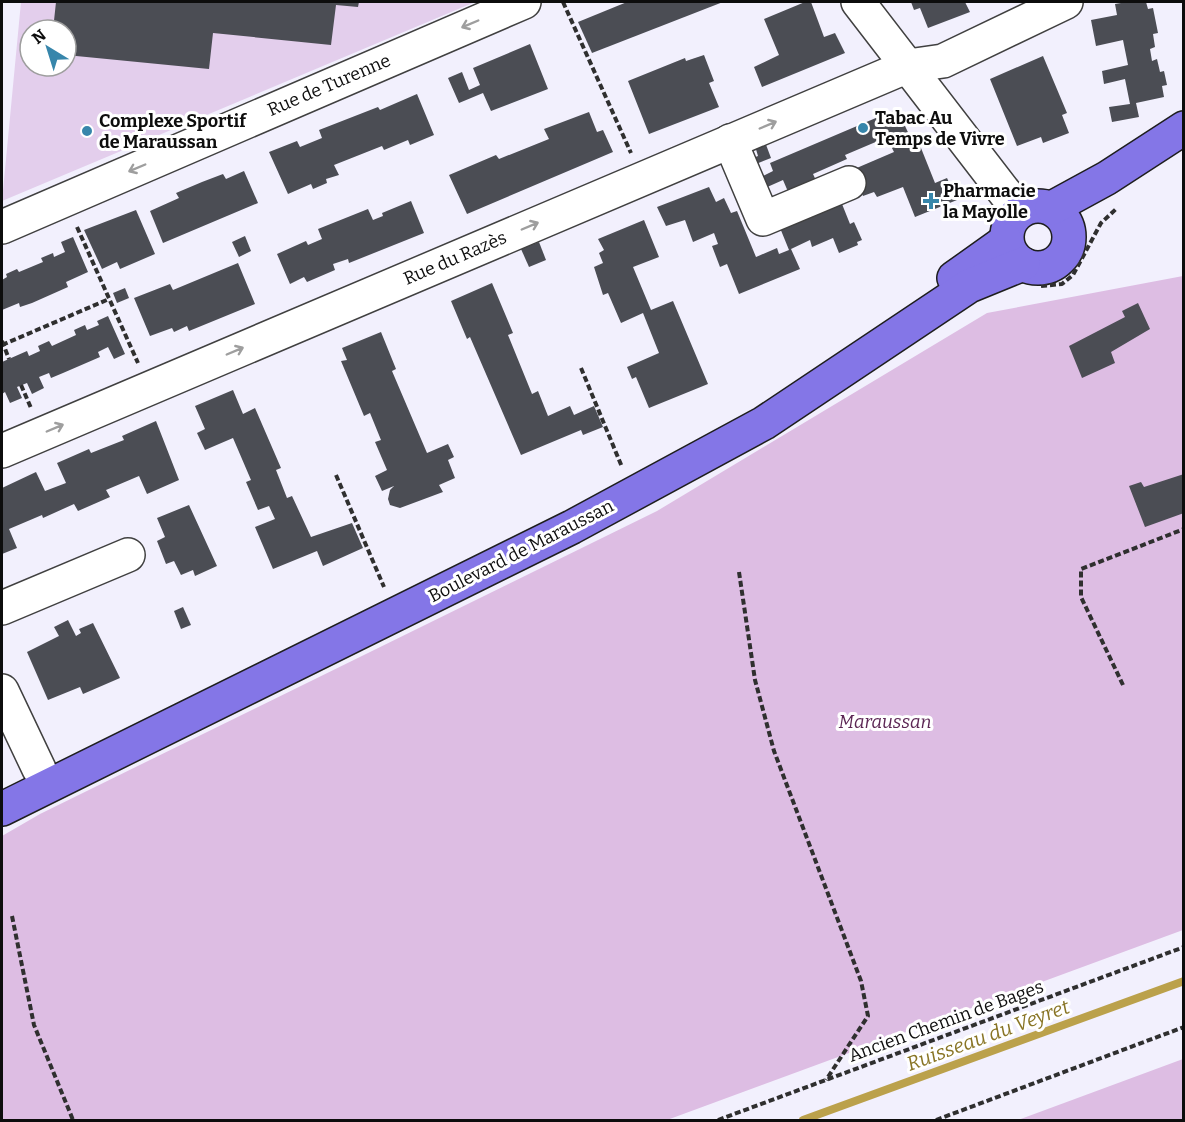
<svg xmlns="http://www.w3.org/2000/svg" width="1185" height="1122" viewBox="0 0 1185 1122" font-family="Bitter,serif">
  <style>
    .green { fill: #ddbde3 }
    .pitch { fill: #e3ceec; fill-rule: evenodd }
    .lines { fill: none; stroke-linecap: round; stroke-linejoin: round }
    .stream { stroke: #bba14b; stroke-width: 8 }
    .building { fill: #4b4d54 }
    .minor-casing { stroke: #404040; stroke-width: 36 }
    .major-casing { stroke: #1e1e1e; stroke-width: 36 }
    .path { stroke: #2f2f2f; stroke-width: 4; stroke-dasharray: 6 3; stroke-linecap: butt }
    .minor { stroke: #fff; stroke-width: 33 }
    .major { stroke: #8476e7; stroke-width: 33 }
    .oneway { stroke: #9e9e9e }
    .poi-dot { fill: #3786ab; stroke: #fff; stroke-width: 2 }
    .labels { text-anchor: middle; stroke-width: 6; stroke-linejoin: round; paint-order: stroke }
    .street-label { font-size: 18px; fill: #0d0d0d; stroke: #fff }
    .poi-label { font-size: 18px; font-weight: bold; fill: #0d0d0d; stroke: #fff; text-anchor: start }
    .park-label { font-size: 18px; font-style: italic; fill: #5c2654; stroke: #fff }
    .water-label { font-size: 20px; font-style: italic; fill: #897526; stroke: #fff }
  </style>
  <rect width="100%" height="100%" fill="#f2f0fd"/>
  <g class="green">
    <polygon points="1183,276 1183,930 667,1120 2,1120 2,836 40,814 657,511 987,313"/>
    <polygon points="1183,1059 1183,1120 1018,1120"/>
  </g>
  <path class="pitch" d="M21 2H475L2 201ZM30 30H66V66H30Z"/>
  <g class="lines">
    <polyline class="stream" points="803,1120 1184,981"/>
  </g>
  <g class="building">
    <polygon points="56,2 359,2 358,7 336,5 331,45 213,33 209,69 66,55 66,30 53,30"/>
    <polygon points="627,2 723,2 592,53 578,22"/>
    <polygon points="805,2 811,2 824,37 835,33 845,53 762,87 754,67 779,55 764,19"/>
    <polygon points="911,2 965,2 970,12 928,28 920,8 914,10"/>
    <polygon points="1127,2 1146,2 1148,9 1153,8 1158,33 1153,34 1155,47 1150,49 1152,61 1157,59 1160,72 1164,71 1167,85 1162,86 1164,97 1136,103 1139,117 1112,122 1109,107 1130,104 1125,79 1104,84 1102,71 1128,65 1123,40 1096,46 1091,20 1117,15 1115,4"/>
    <polygon points="530,44 548,89 491,111 483,93 459,103 448,78 462,72 469,90 480,85 473,68"/>
    <polygon points="704,55 714,81 709,83 719,107 649,134 628,81 685,58 686,61"/>
    <polygon points="1043,56 1067,113 1062,115 1069,133 1043,143 1041,137 1017,146 990,79"/>
    <polygon points="417,94 434,135 410,145 408,140 384,150 382,146 334,165 339,175 326,179 327,183 313,189 311,184 288,194 269,152 297,141 300,147 322,138 319,130 378,107 380,110"/>
    <polygon points="897,109 914,145 919,143 935,183 947,178 957,200 915,217 903,187 877,197 874,192 863,196 852,170 894,152 889,142 880,147 878,141 845,155 847,159 813,174 820,189 792,201 783,180 765,188 761,177 773,171 770,163"/>
    <polygon points="589,112 597,132 603,130 613,152 467,214 449,175 496,155 499,159 549,139 544,129"/>
    <polygon points="765,142 771,158 756,164 753,158 758,156 755,146"/>
    <polygon points="244,171 258,203 163,243 150,211 179,198 176,193 202,182 223,174 226,179"/>
    <polygon points="709,187 716,202 724,198 731,213 737,211 756,257 777,248 779,254 789,250 778,223 840,199 850,224 854,222 862,240 857,242 858,245 839,253 833,238 812,247 810,240 791,249 800,269 739,294 727,264 720,267 712,246 718,244 714,233 693,242 685,220 666,226 657,207"/>
    <polygon points="411,201 424,233 349,263 348,259 333,264 335,270 307,282 304,277 290,284 277,254 306,241 308,245 322,239 318,229 368,209 373,220 383,216 382,213"/>
    <polygon points="136,210 155,254 120,269 117,262 102,269 84,230"/>
    <polygon points="644,220 659,257 633,267 651,310 673,301 708,384 649,408 636,377 632,379 627,367 659,353 643,313 621,323 608,293 603,295 594,267 603,263 599,253 604,250 598,239"/>
    <polygon points="245,236 251,251 239,257 232,242"/>
    <polygon points="73,237 88,272 66,282 68,287 32,303 20,307 19,303 2,310 2,280 7,277 6,274 17,269 19,272 43,262 41,258 53,253 54,257 65,252 61,242"/>
    <polygon points="539,242 546,260 529,267 521,249"/>
    <polygon points="238,263 255,304 189,331 187,326 174,332 172,328 150,336 134,298 170,284 173,290"/>
    <polygon points="492,283 513,333 508,335 532,394 538,391 548,416 570,406 574,415 594,406 603,427 583,435 581,430 521,455 470,337 467,339 451,301"/>
    <polygon points="125,288 129,298 117,303 113,293"/>
    <polygon points="1138,303 1150,329 1111,352 1115,363 1082,378 1069,346 1125,317 1122,311"/>
    <polygon points="108,316 125,354 114,359 108,347 98,352 100,357 63,373 51,378 49,373 39,377 44,388 32,394 27,383 17,387 22,398 10,403 5,392 2,394 2,362 27,351 29,356 40,351 38,346 49,341 52,346 76,335 74,330 85,325 87,330 99,325 97,321"/>
    <polygon points="381,332 396,369 392,371 427,453 448,444 454,457 448,460 455,478 439,485 443,492 400,508 390,505 388,499 390,490 394,486 382,491 375,476 387,470 375,442 381,440 370,413 364,416 341,361 347,360 342,348"/>
    <polygon points="233,390 243,414 255,408 281,468 276,470 287,498 292,496 311,537 352,523 363,548 323,566 317,551 273,569 255,527 275,519 269,506 258,510 246,482 251,480 233,438 205,450 197,433 205,429 195,406"/>
    <polygon points="156,421 179,480 147,494 139,476 106,490 110,497 78,511 74,504 43,518 42,515 9,529 17,548 2,554 2,488 36,472 45,491 66,483 57,463 89,449 91,453 124,440 122,436"/>
    <polygon points="1184,474 1184,513 1145,527 1129,486 1141,482 1144,487"/>
    <polygon points="189,505 217,566 195,576 193,570 181,575 174,561 166,564 157,541 165,537 157,518"/>
    <polygon points="183,607 191,625 181,629 174,611"/>
    <polygon points="68,620 76,636 81,633 79,629 93,623 120,678 83,694 80,687 48,700 27,652 59,636 54,627"/>
  </g>
  <g class="lines">
    <defs>
      <g id="minor">
        <polyline points="858,2 1019,211"/>
        <polyline points="730,141 763,219 849,183"/>
        <polyline points="2,227 524,2"/>
        <polyline points="2,451 908,66 943,61 1066,2"/>
        <polyline points="2,608 128,555"/>
        <polyline points="2,691 39,769"/>
      </g>
      <g id="major">
        <circle cx="1038" cy="237" r="31"/>
        <polyline points="1052,208 1107,178 1184,128"/>
        <polyline points="954,278 1006,241"/>
        <polyline points="2,809 572,527 764,423 969,286 1023,264"/>
      </g>
    </defs>
    <use href="#minor" class="minor-casing"/>
    <use href="#major" class="major-casing"/>
    <g class="path">
      <polyline points="563,2 631,153"/>
      <polyline points="77,227 138,363"/>
      <polyline points="1041,286 1062,284 1073,275 1101,223 1116,209"/>
      <polyline points="2,341 9,359"/>
      <polyline points="2,345 109,299"/>
      <polyline points="581,368 622,467"/>
      <polyline points="21,385 31,408"/>
      <polyline points="336,475 384,587"/>
      <polyline points="739,572 755,680 774,751 861,981 868,1016 826,1080"/>
      <polyline points="1123,685 1081,597 1081,569 1184,529"/>
      <polyline points="12,916 34,1025 73,1120"/>
      <polyline points="718,1120 1184,947"/>
      <polyline points="936,1120 1184,1027"/>
    </g>
    <use href="#minor" class="minor"/>
    <use href="#major" class="major"/>
  </g>
  <defs><path id="oneway-shaft" d="M-6 0H5M1.5-3L5.5 0L1.5 3" fill="none" stroke-width="1.6" stroke-linecap="round" stroke-linejoin="round" transform="scale(1.5)"/></defs>
  <g class="oneway">
    <use href="#oneway-shaft" transform="translate(470 24) rotate(157)"/>
    <use href="#oneway-shaft" transform="translate(768 125) rotate(-23)"/>
    <use href="#oneway-shaft" transform="translate(137 168) rotate(157)"/>
    <use href="#oneway-shaft" transform="translate(530 226) rotate(-23)"/>
    <use href="#oneway-shaft" transform="translate(235 351) rotate(-23)"/>
    <use href="#oneway-shaft" transform="translate(55 428) rotate(-23)"/>
  </g>
  <g class="poi-dot">
    <circle cx="863" cy="128" r="6"/>
    <circle cx="87" cy="131" r="6"/>
    <path d="M928 192h6v6h6v6h-6v6h-6v-6h-6v-6h6z"/>
  </g>
  <g class="labels">
    <g class="street-label">
      <text transform="translate(329 85) rotate(-23)" y="6">Rue de Turenne</text>
      <text transform="translate(455 258) rotate(-23)" y="6">Rue du Razès</text>
      <text transform="translate(521 551) rotate(-27)" y="6">Boulevard de Maraussan</text>
      <text transform="translate(946 1021) rotate(-20)" y="6">Ancien Chemin de Bages</text>
    </g>
    <g class="poi-label">
      <text x="875" y="124">Tabac Au<tspan x="875" dy="21">Temps de Vivre</tspan></text>
      <text x="99" y="127">Complexe Sportif<tspan x="99" dy="21">de Maraussan</tspan></text>
      <text x="943" y="197">Pharmacie<tspan x="943" dy="21">la Mayolle</tspan></text>
    </g>
    <g class="park-label">
      <text x="885" y="728">Maraussan</text>
    </g>
    <g class="water-label">
      <text transform="translate(988 1035) rotate(-20)" y="7">Ruisseau du Veyret</text>
    </g>
  </g>
  <rect width="1185" height="1122" fill="none" stroke="#0d0d0d" stroke-width="6"/>
  <g transform="translate(48 48) rotate(322)"><circle r="28" fill="#ffffff" stroke="#9e9e9e" stroke-width="1.5"/>
  <path d="M0-4.5L10 22L0 15L-10 22Z" fill="#3786ab"/>
  <text y="-9" font-size="16" font-weight="bold" text-anchor="middle" fill="#0d0d0d">N</text>
  </g>
</svg>
